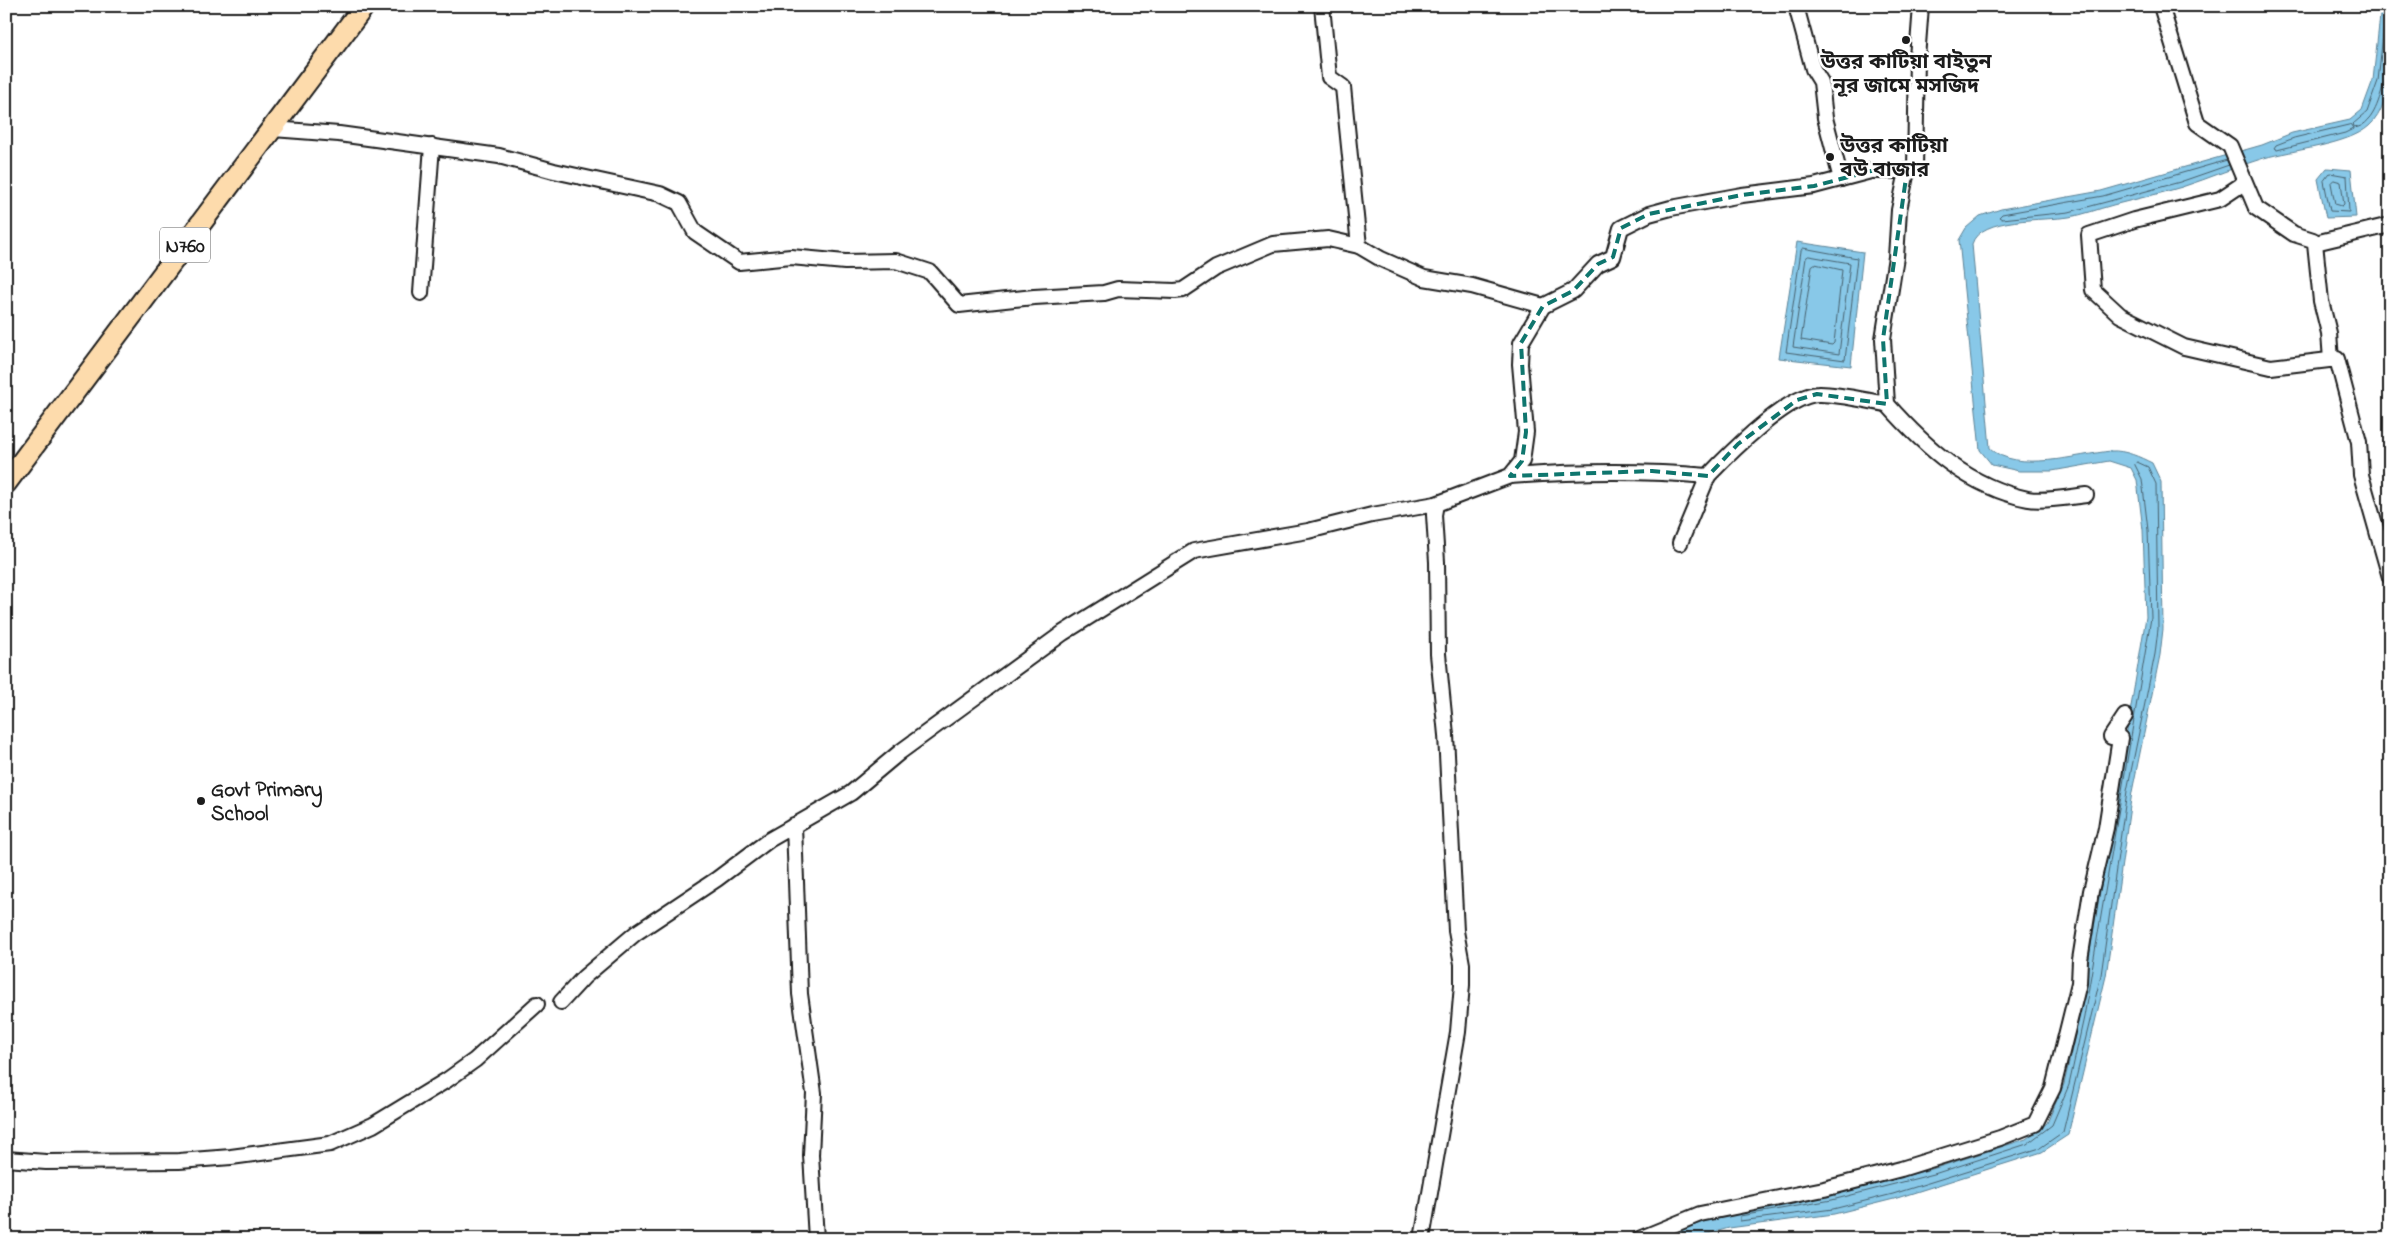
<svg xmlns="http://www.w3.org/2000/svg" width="2396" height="1245" viewBox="0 0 2396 1245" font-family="'Indie Flower','Noto Sans Bengali',sans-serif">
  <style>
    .water { fill: #88c8e8; stroke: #5d8396 }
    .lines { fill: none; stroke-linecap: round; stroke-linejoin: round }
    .shore { stroke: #47616e; stroke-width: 1 }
    .minor-casing { stroke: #1c1c1c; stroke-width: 18 }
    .highway-casing { stroke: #1c1c1c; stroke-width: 24 }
    .minor { stroke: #fff; stroke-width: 14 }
    .highway { stroke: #fddbac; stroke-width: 20 }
    .marked { fill: none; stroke: #0f766e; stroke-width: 4; stroke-dasharray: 10 6; stroke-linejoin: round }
    .poi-dot { fill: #1c1c1c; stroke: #fff; stroke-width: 2 }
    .labels { text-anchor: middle; stroke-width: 5; stroke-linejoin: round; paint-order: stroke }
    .shield { fill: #fff; stroke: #606060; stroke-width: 1 }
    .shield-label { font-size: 20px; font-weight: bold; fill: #1c1c1c }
    .poi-label { font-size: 21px; font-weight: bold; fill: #1c1c1c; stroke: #fff; text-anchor: start }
  </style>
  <rect width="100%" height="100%" fill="#fff"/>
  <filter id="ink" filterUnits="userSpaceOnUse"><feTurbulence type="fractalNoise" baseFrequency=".02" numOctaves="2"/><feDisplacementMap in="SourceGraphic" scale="10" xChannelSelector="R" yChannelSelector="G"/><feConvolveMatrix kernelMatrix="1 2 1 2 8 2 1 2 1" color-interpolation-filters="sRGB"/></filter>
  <g filter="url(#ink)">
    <g class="water">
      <path d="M2381 6H2390C2390 39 2396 103 2369 126 2348 145 2292 150 2264 158 2237 166 2210 178 2182 187 2159 194 2136 199 2113 205 2098 209 2083 215 2069 217 2045 221 1980 216 1972 244L1990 448C2016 474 2079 454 2111 451 2125 450 2140 457 2152 463L2161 482 2163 629 2160 655 2132 792 2106 976 2068 1135 2042 1152 1894 1199 1834 1214 1729 1228 1690 1239H1657L1689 1223 1759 1207 1831 1195 1932 1169 2026 1139 2047 1123 2064 1084 2079 1017 2146 617 2143 530 2137 480 2131 468 2109 461 2052 471H2019L1992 465 1980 450 1959 240 1966 228 1980 216 2001 209 2101 191 2262 145 2292 133 2350 120 2362 110 2373 80Z"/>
      <polygon points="2327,168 2351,170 2356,217 2326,218 2318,179"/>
      <polygon points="1797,242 1863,252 1851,366 1779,358"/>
    </g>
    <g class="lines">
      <g class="shore">
        <path d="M2386 6 2378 81 2367 112 2353 124 2354 128C2372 126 2379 101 2383 86L2390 83"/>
        <polygon points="2350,125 2353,129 2345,133 2277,150 2274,148 2276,145 2294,138"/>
        <polyline points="2227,160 2103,196 2002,214 1999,217 2002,219 2069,212 2180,182 2229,165"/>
        <polygon points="2330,173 2347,176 2349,212 2330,211 2324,181"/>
        <polygon points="2334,180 2341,182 2344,204 2342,206 2335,204 2331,183"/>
        <polygon points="1803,248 1857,258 1845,360 1786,352 1801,251"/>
        <polygon points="1809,256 1850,263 1839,354 1793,347 1806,258"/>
        <polygon points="1815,264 1842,270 1834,343 1832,345 1801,340 1812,266"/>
        <polygon points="2137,462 2148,467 2156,484 2158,629 2155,654 2127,791 2101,975 2063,1132 2040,1148 1893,1194 1833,1209 1740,1221 1740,1216 1832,1200 1934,1174 2027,1144 2052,1125 2069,1085 2084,1017 2151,618 2148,530 2142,479 2135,465"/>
      </g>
      <defs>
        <g id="minor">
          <polyline points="1322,6 1329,77 1343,87 1359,246"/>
          <polyline points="1796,6 1813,69 1821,82 1825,118 1841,179"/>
          <polyline points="2161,6 2197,123 2230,146 2256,208 2294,234 2313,240 2315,243 2321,301 2329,333 2331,360"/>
          <polyline points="273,129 339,134 499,156 554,171 660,194 679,203 695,232 739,262 791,257 845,262 896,261 930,272 959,305 1034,297 1104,293 1118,289 1175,291 1183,290 1216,268 1273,244 1328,239 1359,246 1381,259 1424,278 1472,286 1543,306"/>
          <polyline points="2244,183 2220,199 2134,220 2089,235 2093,290 2120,315 2184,347 2271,367 2337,359 2359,442 2361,475 2390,577"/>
          <polyline points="2315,243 2390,225"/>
          <polyline points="421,293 432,146"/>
          <path d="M1887 404C1926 448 1969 487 2028 499 2044 502 2070 497 2086 495"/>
          <path d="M1510 476C1576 471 1642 470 1708 476 1729 454 1787 395 1818 394 1835 393 1868 401 1887 404L1883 339 1896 257 1899 210 1907 171"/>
          <polyline points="1680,543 1708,476"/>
          <polyline points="794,825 800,994 814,1093 811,1155 816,1239"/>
          <polyline points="561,1002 584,977 636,933 717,879 769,840 851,793 900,752 1063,633 1194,551 1308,531 1372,515 1436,504 1510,476 1522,461 1526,432 1520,364 1521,343 1543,306 1573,291 1598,264 1613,257 1621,228 1649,214 1671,208 1742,195 1814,186 1871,171 1907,171 1915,168 1917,58 1921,6"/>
          <polyline points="6,1159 46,1162 179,1161 231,1157 330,1144 373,1125 447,1080 475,1060 537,1004"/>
          <polyline points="1422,1239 1458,1032 1462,985 1462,964 1456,931 1446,735 1438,654 1437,562 1434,515 1436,504"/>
          <polyline points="1639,1239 1700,1214 1824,1189 1901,1169 2000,1138 2035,1124 2053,1088 2079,983 2080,960 2091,891 2106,828 2120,738 2111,737 2125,716"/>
        </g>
        <polyline id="highway" points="6,483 364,6"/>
      </defs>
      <use href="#minor" class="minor-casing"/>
      <use href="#highway" class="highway-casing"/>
      <use href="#minor" class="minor"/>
      <use href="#highway" class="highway"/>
    </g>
  </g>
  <path class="marked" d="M1871 171H1907L1883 339 1887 404 1817 394 1797 400 1738 444 1708 476 1652 471 1510 476 1522 461 1526 432 1521 343 1543 306 1573 291 1598 264 1613 257 1621 228 1649 214 1742 195 1814 186Z"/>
  <g class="poi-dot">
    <circle cx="1906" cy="40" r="5"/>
    <circle cx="1830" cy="157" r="5"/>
    <circle cx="201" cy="801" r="5"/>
  </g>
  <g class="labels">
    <rect class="shield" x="160" y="227.5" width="50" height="35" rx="4"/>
    <g class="shield-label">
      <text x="185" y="252">N760</text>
    </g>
    <g class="poi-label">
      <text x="1906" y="68" text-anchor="middle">উত্তর কাটিয়া বাইতুন<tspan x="1906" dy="24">নূর জামে মসজিদ</tspan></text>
      <text x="1840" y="152">উত্তর কাটিয়া<tspan x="1840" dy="24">বউ বাজার</tspan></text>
      <text x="211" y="796">Govt Primary<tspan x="211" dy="24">School</tspan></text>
    </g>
  </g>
  <rect width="2396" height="1245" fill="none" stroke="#fff" stroke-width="25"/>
  <rect x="12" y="12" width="2371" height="1220" fill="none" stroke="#1c1c1c" stroke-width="2" filter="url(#ink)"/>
</svg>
